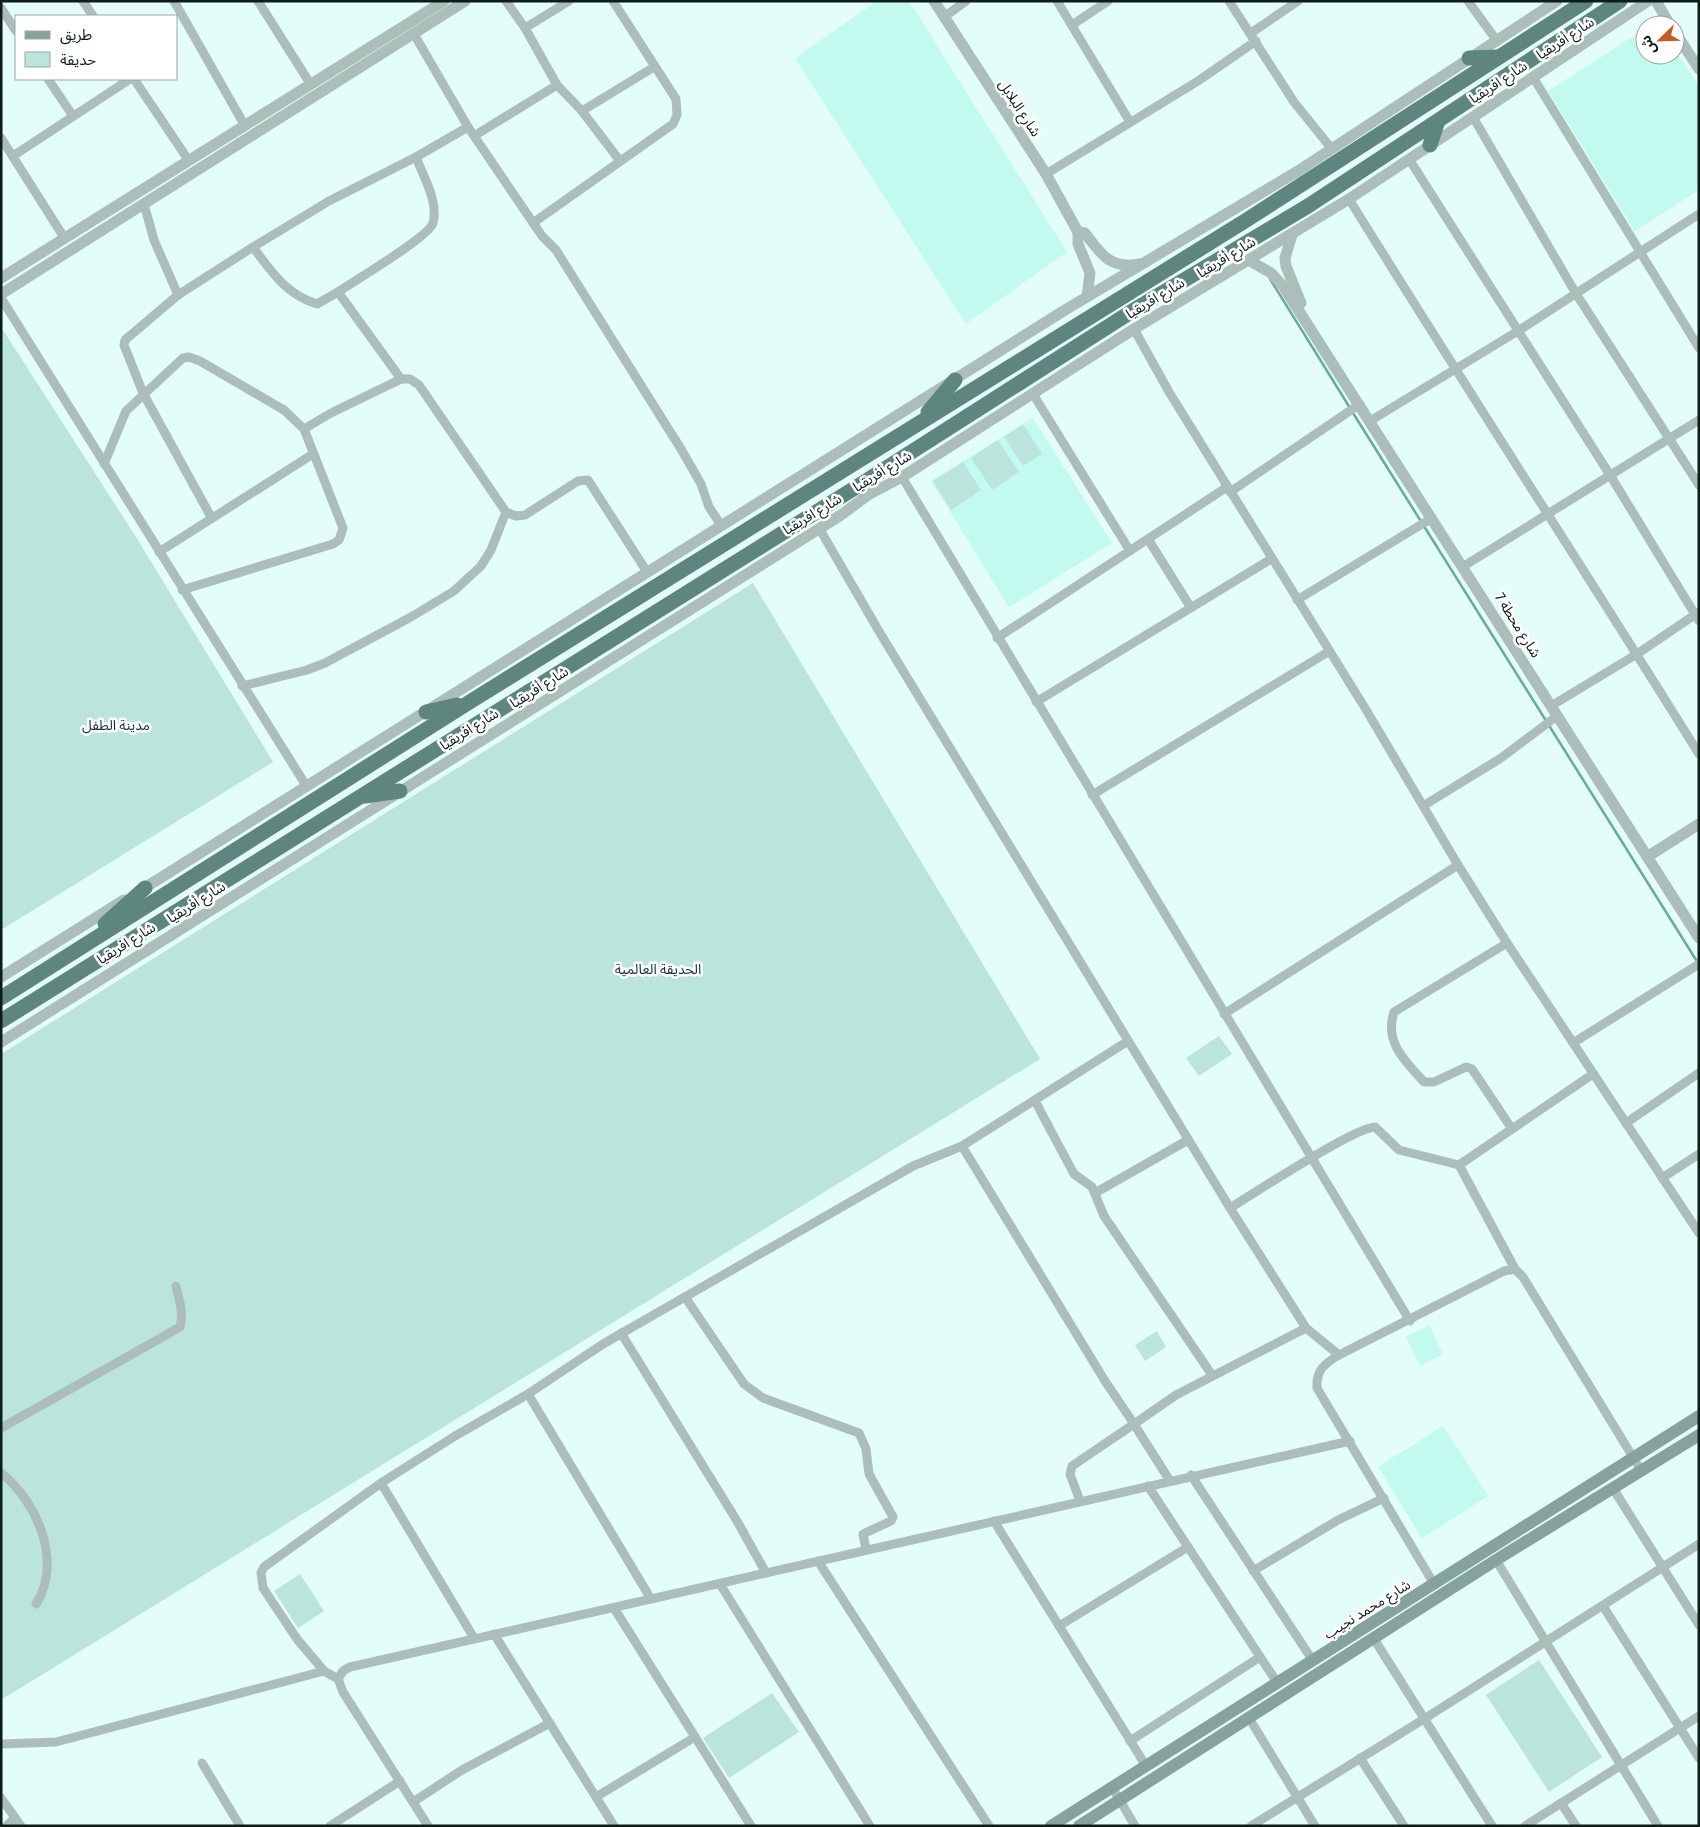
<svg xmlns="http://www.w3.org/2000/svg" width="1700" height="1827" viewBox="0 0 1700 1827" font-family="'Roboto Condensed','Noto Sans Arabic',sans-serif">
  <style>
    .built { fill: #c2faef }
    .green { fill: #bbe4dc }
    .lines { fill: none; stroke-linecap: round; stroke-linejoin: round }
    .stream { stroke: #67ab9f; stroke-width: 2.5 }
    .minor { stroke: #abbeba; stroke-width: 9 }
    .tertiary { stroke: #abbeba; stroke-width: 11 }
    .secondary { stroke: #86a29d; stroke-width: 12 }
    .trunk { stroke: #5f867e; stroke-width: 15 }
    .labels { text-anchor: middle; stroke-width: 5; stroke-linejoin: round; paint-order: stroke }
    .street-label { font-size: 14px; fill: #0c1d1a; stroke: #fff }
    .park-label { font-size: 14px; fill: #12342e; stroke: #fff }
  </style>
  <rect width="100%" height="100%" fill="#e3fdf8"/>
  <g class="built">
    <polygon points="877,1 909,1 1067,252 966,324 795,58"/>
    <polygon points="1645,29 1645,55 1675,55 1675,50 1699,87 1699,190 1635,231 1548,91"/>
    <polygon points="1033,418 1112,543 1009,607 931,481"/>
    <polygon points="1429,1325 1443,1354 1420,1366 1406,1337"/>
    <polygon points="1443,1426 1488,1496 1422,1538 1378,1467"/>
  </g>
  <g class="green">
    <polygon points="1,327 136,537 273,762 1,930"/>
    <polygon points="1023,424 1042,454 1023,466 1004,437"/>
    <polygon points="998,440 1019,472 992,490 971,458"/>
    <polygon points="963,462 981,490 951,510 933,481"/>
    <polygon points="753,583 1040,1059 1,1700 1,1054"/>
    <polygon points="1219,1036 1232,1054 1199,1076 1186,1058"/>
    <polygon points="1157,1331 1166,1347 1145,1361 1135,1345"/>
    <polygon points="300,1574 324,1611 298,1628 274,1591"/>
    <polygon points="1539,1660 1602,1757 1549,1792 1486,1695"/>
    <polygon points="772,1693 799,1732 729,1778 703,1738"/>
  </g>
  <g class="lines">
    <g class="stream">
      <polyline points="1270,279 1350,408"/>
      <polyline points="1353,413 1698,963"/>
    </g>
    <g class="minor">
      <polyline points="83,1 93,16"/>
      <polyline points="174,1 245,126"/>
      <polyline points="258,1 311,85"/>
      <polyline points="506,1 525,28 557,85 582,111 620,161"/>
      <polyline points="1057,1 1130,122"/>
      <polyline points="1229,1 1294,102 1331,148"/>
      <polyline points="1468,1 1497,41"/>
      <polyline points="1,8 16,31"/>
      <polyline points="944,17 966,1"/>
      <polyline points="1072,25 1108,1"/>
      <polyline points="525,28 569,1"/>
      <polyline points="1251,33 1298,1"/>
      <polyline points="414,34 468,127 542,236 556,250 681,449 701,484 709,507 721,525"/>
      <polyline points="1533,77 1699,348"/>
      <polyline points="48,79 73,116"/>
      <polyline points="134,79 189,161"/>
      <polyline points="582,111 654,67"/>
      <polyline points="1473,117 1575,292 1699,485"/>
      <polyline points="474,136 557,85"/>
      <polyline points="1,138 65,239"/>
      <polyline points="13,156 130,79"/>
      <polyline points="1409,159 1610,475 1699,621"/>
      <polyline points="1046,174 1198,81 1256,41"/>
      <path d="M1349 199C1464 385 1584 569 1699 754"/>
      <path d="M144 204 154 240 178 295 253 247C271 271 286 295 317 304L338 292 401 379"/>
      <polyline points="533,223 673,124 677,115 676,99 613,1"/>
      <polyline points="253,247 329,201 416,157"/>
      <path d="M338 292C354 281 429 237 433 223 439 202 423 176 416 157L468 127"/>
      <polyline points="178,295 125,340 124,345 143,393 211,517"/>
      <polyline points="1,298 307,787"/>
      <polyline points="1134,329 1169,392 1365,708 1458,865 1507,943 1626,1123 1699,1073"/>
      <polyline points="1033,394 1130,551"/>
      <polyline points="1370,421 1518,331 1699,214"/>
      <polyline points="104,464 126,411 183,358 189,357 200,361 284,410 304,429 331,413 401,379 410,379 419,385 506,512 516,516 525,515 578,481 588,480 647,572"/>
      <polyline points="902,477 1410,1321"/>
      <polyline points="1230,492 1360,404"/>
      <polyline points="819,528 880,633 1230,1208 1306,1328 1339,1355"/>
      <polyline points="1148,539 1191,608"/>
      <polyline points="159,552 313,454"/>
      <polyline points="1464,566 1699,420"/>
      <polyline points="182,590 333,544 339,540 343,528 304,429"/>
      <polyline points="1297,600 1432,518"/>
      <polyline points="997,638 1227,487"/>
      <polyline points="242,686 307,670 325,663 411,617 454,591 481,566 491,550 506,512"/>
      <polyline points="1036,702 1271,559"/>
      <polyline points="1551,706 1637,654 1699,612"/>
      <polyline points="1092,795 1328,652"/>
      <polyline points="1423,806 1501,758 1557,716"/>
      <path d="M1507 943 1394 1012C1384 1042 1405 1061 1424 1082H1434L1466 1067 1472 1069 1512 1129"/>
      <polyline points="1224,1014 1458,865"/>
      <polyline points="1573,1043 1699,964"/>
      <polyline points="1035,1101 1074,1174 1092,1187 1104,1216 1212,1375"/>
      <polyline points="1626,1123 1699,1233"/>
      <polyline points="962,1146 1105,1381 1134,1424 1176,1395 1306,1328"/>
      <polyline points="1459,1165 1593,1074"/>
      <polyline points="1662,1178 1699,1154"/>
      <polyline points="1095,1193 1188,1140"/>
      <path d="M1230 1208C1253 1194 1355 1127 1375 1127L1399 1150 1459 1165 1515 1269"/>
      <polyline points="685,1297 744,1384 763,1398 859,1433 866,1449 869,1474 893,1517 891,1521 863,1534 866,1550"/>
      <polyline points="621,1333 737,1521 766,1573"/>
      <polyline points="528,1394 651,1599"/>
      <path d="M1 1428 180 1327C184 1312 179 1300 176 1286"/>
      <path d="M1 1473C37 1501 63 1562 36 1604"/>
      <polyline points="1191,1475 1313,1661"/>
      <polyline points="381,1483 474,1638"/>
      <polyline points="1148,1486 1278,1684"/>
      <polyline points="1614,1490 1699,1625"/>
      <polyline points="1080,1501 1070,1474 1072,1466 1134,1424 1170,1481"/>
      <polyline points="994,1521 1146,1766"/>
      <polyline points="1496,1560 1658,1826"/>
      <polyline points="818,1561 989,1826"/>
      <polyline points="1253,1571 1338,1520 1384,1498"/>
      <polyline points="720,1584 870,1826"/>
      <path d="M1434 1584 1317 1388C1316 1370 1324 1364 1339 1355L1504 1271 1515 1269 1523 1277 1642 1472"/>
      <polyline points="1603,1606 1699,1758"/>
      <polyline points="614,1608 751,1826"/>
      <polyline points="1059,1626 1188,1547"/>
      <polyline points="494,1634 614,1826"/>
      <polyline points="1374,1639 1492,1826"/>
      <polyline points="338,1679 343,1671 350,1667 1350,1441"/>
      <polyline points="1249,1718 1315,1826"/>
      <polyline points="1130,1741 1260,1657"/>
      <polyline points="1,1744 56,1742 324,1671"/>
      <polyline points="1360,1758 1404,1826"/>
      <polyline points="202,1763 240,1826"/>
      <polyline points="1112,1787 1135,1826"/>
      <polyline points="596,1797 695,1737"/>
      <polyline points="1,1798 21,1826"/>
      <polyline points="413,1802 462,1770 550,1723"/>
      <polyline points="1561,1803 1576,1826"/>
      <polyline points="6,1826 15,1818"/>
      <polyline points="330,1826 400,1781"/>
      <polyline points="428,1826 343,1692 338,1679 324,1671 297,1639 263,1588 261,1573 264,1567 381,1483 455,1436 528,1394 603,1344 913,1166 962,1146 1128,1041"/>
      <polyline points="1251,1826 1424,1719 1699,1544"/>
      <polyline points="1525,1826 1699,1716"/>
    </g>
    <g class="tertiary">
      <polyline points="934,1 1046,174 1078,232 1078,244 1090,273 1087,297"/>
      <polyline points="1656,1 1670,25"/>
      <polyline points="1675,32 1699,69"/>
      <path d="M1078 232 1085 233C1101 254 1110 270 1140 264"/>
      <polyline points="1292,235 1285,258 1286,266 1301,303"/>
      <polyline points="1250,261 1271,273 1283,286 1699,938"/>
      <polyline points="1,278 444,1"/>
      <polyline points="1,294 465,1"/>
      <polyline points="1647,857 1699,824"/>
      <polyline points="138,892 1065,310 1298,171 1557,1"/>
      <polyline points="1,977 124,900"/>
      <polyline points="1,1042 841,515 868,495 902,477 1134,329 1349,199 1648,1"/>
    </g>
    <g class="secondary">
      <polyline points="1051,1826 1699,1416"/>
      <polyline points="1079,1826 1496,1560 1699,1435"/>
    </g>
    <g class="trunk">
      <polyline points="1469,58 1499,57"/>
      <polyline points="1430,145 1438,121"/>
      <polyline points="928,412 955,380"/>
      <polyline points="426,712 457,705"/>
      <polyline points="365,796 400,791"/>
      <polyline points="105,924 145,888"/>
      <polyline points="1,998 468,703 1245,221 1586,1"/>
      <polyline points="1,1021 858,486 1134,310 1308,206 1620,1"/>
    </g>
  </g>
  <g class="labels">
    <g class="street-label">
      <text transform="translate(1565 38) rotate(-33)" y="5">شارع أفريقيا</text>
      <text transform="translate(1498 82) rotate(-33)" y="5">شارع افريقيا</text>
      <text transform="translate(1020 108) rotate(57)" y="5">شارع البلابل</text>
      <text transform="translate(1226 257) rotate(-31)" y="5">شارع أفريقيا</text>
      <text transform="translate(1155 298) rotate(-31)" y="5">شارع افريقيا</text>
      <text transform="translate(882 471) rotate(-31)" y="5">شارع أفريقيا</text>
      <text transform="translate(812 514) rotate(-31)" y="5">شارع افريقيا</text>
      <text transform="translate(1518 625) rotate(58)" y="5">شارع محطة 7</text>
      <text transform="translate(539 687) rotate(-32)" y="5">شارع أفريقيا</text>
      <text transform="translate(469 729) rotate(-32)" y="5">شارع افريقيا</text>
      <text transform="translate(196 902) rotate(-32)" y="5">شارع أفريقيا</text>
      <text transform="translate(126 943) rotate(-32)" y="5">شارع افريقيا</text>
      <text transform="translate(1367 1609) rotate(-32)" y="5">شارع محمد نجيب</text>
    </g>
    <g class="park-label">
      <text x="116" y="730">مدينة الطفل</text>
      <text x="658" y="974">الحديقة العالمية</text>
    </g>
  </g>
  <rect width="1700" height="1827" fill="none" stroke="#0c1d1a" stroke-width="5"/>
  <rect x="15" y="15" width="162" height="65" fill="#ffffff" stroke="#9ea5a3"/>
  <rect x="25" y="31" width="25" height="8" fill="#86a29d" stroke="#9ea5a3"/>
  <text x="60" y="40" font-size="15" fill="#0c1d1a">طريق</text>
  <rect x="25" y="52" width="25" height="15" fill="#bbe4dc" stroke="#9ea5a3"/>
  <text x="60" y="65" font-size="15" fill="#0c1d1a">حديقة</text>
  <g transform="translate(1660 40) rotate(247)"><circle r="24" fill="#ffffff" stroke="#9ea5a3"/>
  <path d="M0-4L9 19L0 12L-9 19Z" fill="#c05d24"/>
  <text y="-8" font-size="14" font-weight="bold" text-anchor="middle" fill="#0c1d1a">ش</text>
  </g>
</svg>
